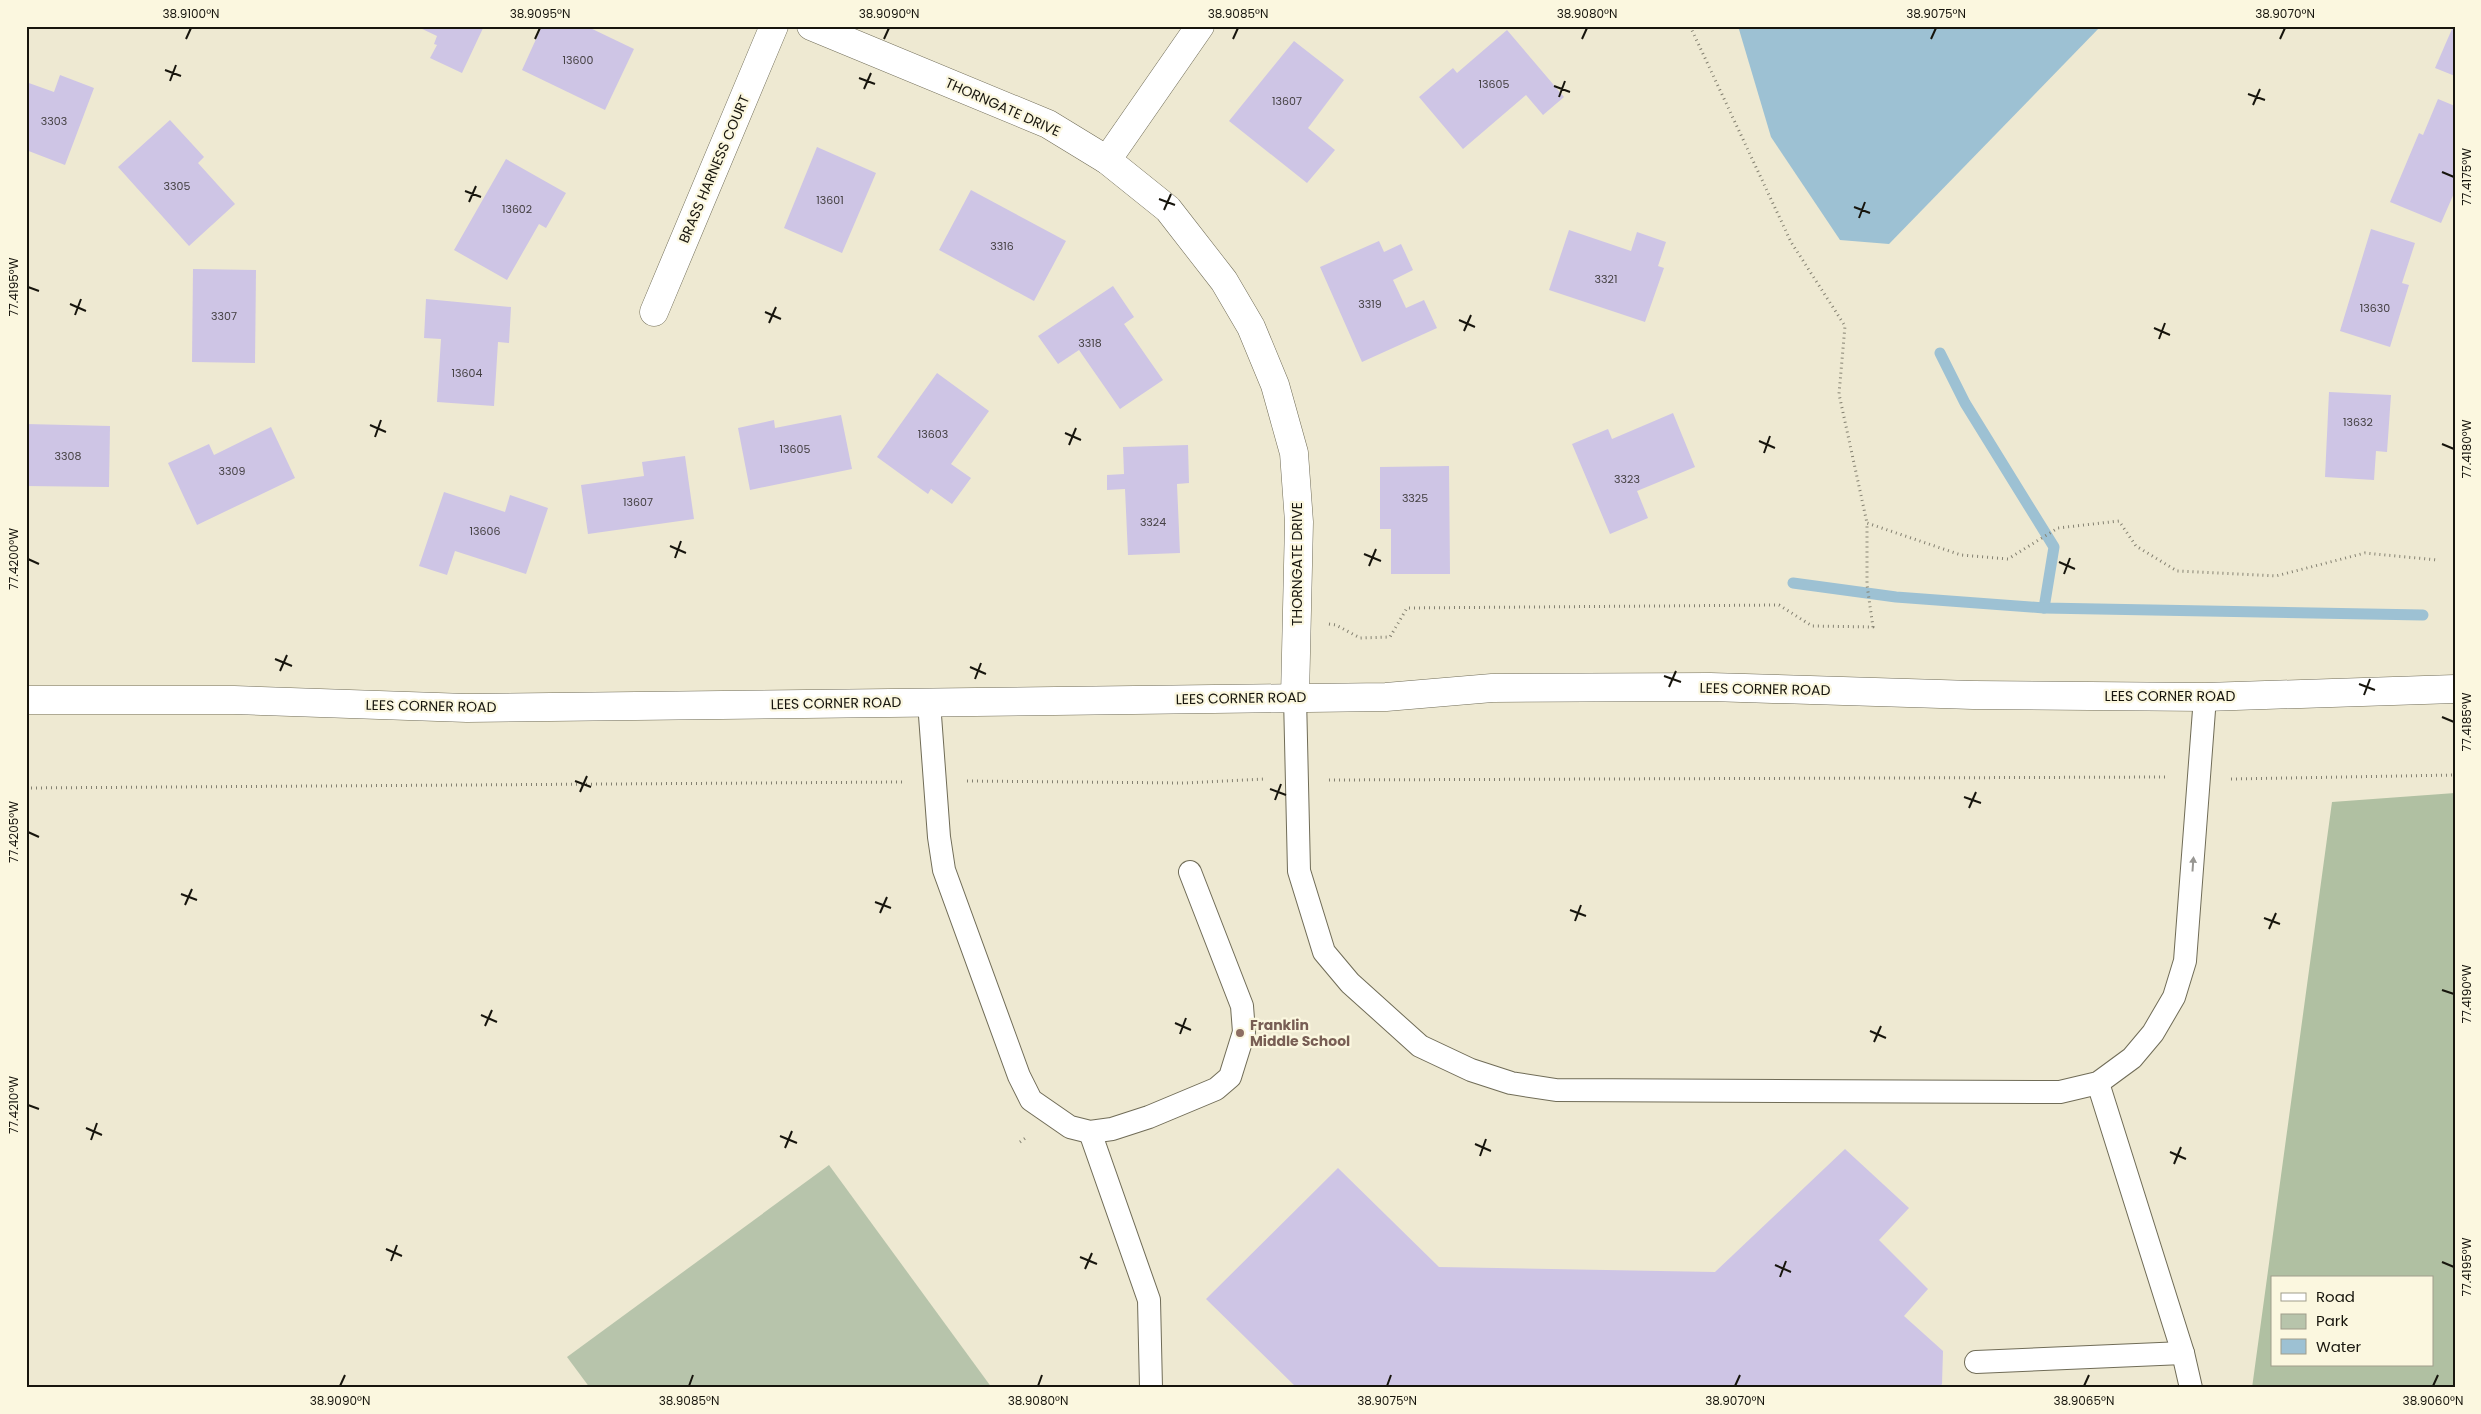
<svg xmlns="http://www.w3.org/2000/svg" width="2481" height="1414" viewBox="0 0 2481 1414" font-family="Poppins,sans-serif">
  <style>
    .green { fill: #b7c4ab }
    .forest { fill: #b0c0a2; fill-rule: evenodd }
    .water { fill: #9dc1d3 }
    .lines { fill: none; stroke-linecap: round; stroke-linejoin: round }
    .stream { stroke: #9dc1d3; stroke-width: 11 }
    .building { fill: #cec5e5 }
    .lane-casing { stroke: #706c57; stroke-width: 24 }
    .street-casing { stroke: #706c57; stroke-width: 29 }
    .secondary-casing { stroke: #706c57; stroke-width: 29 }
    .path { stroke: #848171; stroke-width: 3; stroke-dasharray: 1 4; stroke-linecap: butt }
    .lane { stroke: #fff; stroke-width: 22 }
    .street { stroke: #fff; stroke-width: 28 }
    .secondary { stroke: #fff; stroke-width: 28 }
    .oneway { fill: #979692 }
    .ticks { fill: none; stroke: #17150d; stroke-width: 2 }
    .education-dot { fill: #8d6e63; stroke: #fbf7df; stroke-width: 2 }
    .labels { text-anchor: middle; stroke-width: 4.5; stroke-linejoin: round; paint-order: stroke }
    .number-label { font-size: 11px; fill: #454143 }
    .street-label { font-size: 14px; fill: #17150d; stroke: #fbf7df }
    .education-label { font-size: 14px; font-weight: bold; fill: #785e54; stroke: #fbf7df; text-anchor: start }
    .neatline { fill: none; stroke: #17150d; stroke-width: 2 }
    .ticks-label { font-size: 12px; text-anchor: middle; fill: #17150d }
  </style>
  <rect width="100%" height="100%" fill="#eee9d2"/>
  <polygon class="green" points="829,1165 992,1388 590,1388 567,1357"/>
  <path class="forest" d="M2455 793V1388H2252L2332 802ZM2272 1278H2432V1365H2272Z"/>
  <polygon class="water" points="1738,26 2101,26 1889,244 1840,240 1771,137"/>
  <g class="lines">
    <g class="stream">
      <polyline points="1940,353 1965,403 2054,547 2044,608 2423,615"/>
      <polyline points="1793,583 1896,597 2044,608"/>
    </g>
  </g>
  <g class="building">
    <polygon points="416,26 484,26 462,73 430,58 437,45 434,44 437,36"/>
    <polygon points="542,26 586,26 634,49 605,110 522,70"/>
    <polygon points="2452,29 2455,30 2455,76 2435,68"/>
    <polygon points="1507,30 1564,97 1543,115 1526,95 1463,149 1419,97 1453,68 1457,73"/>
    <polygon points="1294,41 1344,80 1308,128 1335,150 1307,183 1229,121"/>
    <polygon points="60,75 94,88 65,165 26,150 26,82 54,92"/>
    <polygon points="2438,99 2455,106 2455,191 2441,223 2390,202 2419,133 2423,135"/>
    <polygon points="170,120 204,157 198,163 235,204 189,246 118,167"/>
    <polygon points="817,147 876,173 842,253 784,228"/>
    <polygon points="506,159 566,193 546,228 539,224 507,280 454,250"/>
    <polygon points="971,190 1066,241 1034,301 939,250"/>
    <polygon points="2371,229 2415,243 2402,283 2409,285 2390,347 2340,331"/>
    <polygon points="1569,230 1631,251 1637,232 1666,242 1658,266 1664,268 1645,322 1549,290"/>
    <polygon points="1379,241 1384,252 1401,244 1413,270 1393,280 1406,308 1424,300 1437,328 1362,362 1320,267"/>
    <polygon points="193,269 256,270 255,363 192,362"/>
    <polygon points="1113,286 1134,317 1124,324 1163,380 1120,409 1079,350 1058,364 1038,336"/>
    <polygon points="426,299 511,307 509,343 498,342 494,406 437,402 441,339 424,338"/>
    <polygon points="937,373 989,411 951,464 971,478 952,504 931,489 928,494 877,457"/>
    <polygon points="2329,392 2391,395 2387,452 2376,451 2374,480 2325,477"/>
    <polygon points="1673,413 1695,467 1637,491 1648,518 1610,534 1572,444 1608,429 1612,439"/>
    <polygon points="841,415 852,469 750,490 738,428 774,420 775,428"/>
    <polygon points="26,424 110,426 109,487 26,486"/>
    <polygon points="271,427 295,478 197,525 168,463 209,444 214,455"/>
    <polygon points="1188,445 1189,483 1177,484 1180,553 1128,555 1125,489 1107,490 1107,475 1124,474 1123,447"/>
    <polygon points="685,456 694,519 588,534 581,485 644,476 642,462"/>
    <polygon points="1449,466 1450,574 1391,574 1391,529 1380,529 1380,467"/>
    <polygon points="444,492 505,512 510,495 548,508 526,574 455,551 447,575 419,566"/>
    <polygon points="1845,1149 1909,1208 1879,1240 1928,1289 1904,1316 1943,1351 1942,1384 1939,1388 1297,1388 1206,1299 1338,1168 1439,1267 1715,1272"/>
  </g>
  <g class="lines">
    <defs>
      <g id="lane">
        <polyline points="1295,697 1299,871 1324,952 1350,983 1420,1046 1471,1070 1511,1083 1556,1090 2060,1092 2098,1083 2132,1058 2153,1033 2174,997 2185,961 2205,697"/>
        <polyline points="929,702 939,837 944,870 1019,1076 1031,1100 1070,1127 1090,1132 1112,1129 1149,1117 1216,1089 1230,1077 1244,1032 1242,1006 1190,872"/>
        <polyline points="2098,1083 2183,1353 2191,1388"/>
        <polyline points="1090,1132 1149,1300 1151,1388"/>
        <polyline points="1976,1362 2183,1353"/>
      </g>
      <g id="street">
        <polyline points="811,26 1048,124 1107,160 1168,209 1224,281 1251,327 1275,385 1294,453 1299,522 1295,697"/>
        <polyline points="1107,160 1200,26"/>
        <polyline points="654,312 774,26"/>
      </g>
      <polyline id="secondary" points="26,700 234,700 467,708 1386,697 1492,688 1710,687 1973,695 2205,697 2455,689"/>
    </defs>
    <use href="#lane" class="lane-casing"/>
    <use href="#street" class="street-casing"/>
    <use href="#secondary" class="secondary-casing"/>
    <g class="path">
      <polyline points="1690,26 1791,242 1845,326 1839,394 1867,523"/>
      <polyline points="1329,624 1336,625 1360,638 1390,637 1407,608 1779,605 1812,626 1873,627 1867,585 1867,523 1961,555 2008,559 2058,528 2119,521 2136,546 2177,571 2276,576 2365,553 2437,560"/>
      <polyline points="2231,779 2455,775"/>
      <polyline points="1329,780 2168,777"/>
      <polyline points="967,781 1185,783 1265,779"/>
      <polyline points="26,788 903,782"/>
      <polyline points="1020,1142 1027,1137"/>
    </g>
    <use href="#lane" class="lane"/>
    <use href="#street" class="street"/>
    <use href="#secondary" class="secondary"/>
  </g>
  <defs><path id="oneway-solid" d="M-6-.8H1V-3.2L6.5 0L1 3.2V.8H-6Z" transform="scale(1.25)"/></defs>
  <use class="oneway" href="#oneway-solid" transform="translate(2193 864) rotate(-86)"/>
  <path class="ticks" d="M186 39 191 28M535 39 540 28M884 39 889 28M1233 39 1238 28M1582 39 1587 28M1931 39 1936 28M2280 39 2285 28M165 70 181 76M859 78 875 84M170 81 176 65M1554 86 1570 92M864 89 871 73M2248 94 2265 100M1559 97 1565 81M2253 105 2260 89M2442 172 2454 177M465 191 481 197M1159 199 1175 205M469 202 476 186M1854 207 1870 213M1164 210 1171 194M1859 218 1865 202M28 287 39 291M70 304 86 311M765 312 781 319M75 315 81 299M1459 320 1475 327M769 323 776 307M2154 328 2170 335M1464 331 1471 315M2159 339 2165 323M370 425 386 432M1065 433 1081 440M375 437 381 420M1759 441 1775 448M2442 444 2454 449M1069 445 1076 428M1764 453 1770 436M670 546 686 553M1364 554 1381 561M675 558 681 541M28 559 39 564M2059 562 2075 569M1369 566 1376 549M2064 574 2070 558M275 659 292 666M970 667 986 674M280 671 287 655M1664 676 1681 682M975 679 981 663M2359 684 2375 690M1669 687 1676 671M2364 695 2370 679M2442 717 2454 722M575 781 591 787M1270 789 1286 795M580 792 587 776M1964 797 1981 803M1275 800 1281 784M1969 808 1976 792M28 832 39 837M181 894 197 900M875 902 891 908M185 905 192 889M1570 910 1586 916M880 913 887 897M2264 918 2280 924M1575 921 1581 905M2269 929 2276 913M2442 990 2454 994M481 1015 497 1022M1175 1023 1191 1030M485 1026 492 1010M1870 1031 1886 1038M1180 1034 1186 1018M1874 1042 1881 1026M28 1105 39 1109M86 1128 102 1135M780 1136 797 1143M91 1140 97 1123M1475 1144 1491 1151M785 1148 792 1131M2170 1152 2186 1159M1480 1156 1486 1139M2174 1164 2181 1147M386 1249 402 1256M1080 1257 1097 1264M391 1261 397 1245M2442 1262 2454 1267M1775 1265 1791 1272M1085 1269 1092 1253M1780 1277 1786 1261M340 1386 345 1375M689 1386 693 1375M1038 1386 1042 1375M1387 1386 1391 1375M1735 1386 1740 1375M2084 1386 2089 1375M2433 1386 2438 1375"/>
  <circle class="education-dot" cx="1240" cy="1033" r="5"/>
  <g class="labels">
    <g class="number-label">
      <text x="578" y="64">13600</text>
      <text x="1494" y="88">13605</text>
      <text x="1287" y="105">13607</text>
      <text x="54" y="125">3303</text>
      <text x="177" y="190">3305</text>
      <text x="830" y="204">13601</text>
      <text x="517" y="213">13602</text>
      <text x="1002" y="250">3316</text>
      <text x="1606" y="283">3321</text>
      <text x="1370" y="308">3319</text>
      <text x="2375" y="312">13630</text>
      <text x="224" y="320">3307</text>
      <text x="1090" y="347">3318</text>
      <text x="467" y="377">13604</text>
      <text x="2358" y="426">13632</text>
      <text x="933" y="438">13603</text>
      <text x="795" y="453">13605</text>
      <text x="68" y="460">3308</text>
      <text x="232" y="475">3309</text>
      <text x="1627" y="483">3323</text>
      <text x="1415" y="502">3325</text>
      <text x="638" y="506">13607</text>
      <text x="1153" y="526">3324</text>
      <text x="485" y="535">13606</text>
    </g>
    <g class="street-label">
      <text transform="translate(1003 107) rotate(24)" y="5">THORNGATE DRIVE</text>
      <text transform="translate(714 169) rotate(-67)" y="5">BRASS HARNESS COURT</text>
      <text transform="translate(1297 564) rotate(-90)" y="5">THORNGATE DRIVE</text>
      <text transform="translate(1765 689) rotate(1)" y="5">LEES CORNER ROAD</text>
      <text x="2170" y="701">LEES CORNER ROAD</text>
      <text transform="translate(1241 698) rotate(-1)" y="5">LEES CORNER ROAD</text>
      <text transform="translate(836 703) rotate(-1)" y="5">LEES CORNER ROAD</text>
      <text transform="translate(431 706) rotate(1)" y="5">LEES CORNER ROAD</text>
    </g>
    <g class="education-label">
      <text x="1250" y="1030">Franklin<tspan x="1250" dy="16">Middle School</tspan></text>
    </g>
  </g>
  <rect width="2481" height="1414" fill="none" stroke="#fbf7df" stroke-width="55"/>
  <rect x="2271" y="1276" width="162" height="90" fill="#fbf7df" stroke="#a09d8b"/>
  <rect x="2281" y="1293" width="25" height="8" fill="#ffffff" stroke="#a09d8b"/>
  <text x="2316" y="1302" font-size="15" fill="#17150d">Road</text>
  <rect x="2281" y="1314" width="25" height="15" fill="#b7c4ab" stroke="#a09d8b"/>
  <text x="2316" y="1326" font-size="15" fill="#17150d">Park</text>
  <rect x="2281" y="1339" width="25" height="15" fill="#9dc1d3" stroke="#a09d8b"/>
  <text x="2316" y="1352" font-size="15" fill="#17150d">Water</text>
  <rect x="28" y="28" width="2426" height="1358" class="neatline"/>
  <g class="ticks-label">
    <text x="191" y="18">38.9100°N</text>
    <text x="540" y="18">38.9095°N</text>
    <text x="889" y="18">38.9090°N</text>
    <text x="1238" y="18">38.9085°N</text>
    <text x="1587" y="18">38.9080°N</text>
    <text x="1936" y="18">38.9075°N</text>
    <text x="2285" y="18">38.9070°N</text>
    <text transform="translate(2467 177) rotate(-90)" y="4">77.4175°W</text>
    <text transform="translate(14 287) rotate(-90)" y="4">77.4195°W</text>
    <text transform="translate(2467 449) rotate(-90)" y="4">77.4180°W</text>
    <text transform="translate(14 559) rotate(-90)" y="4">77.4200°W</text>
    <text transform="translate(2467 722) rotate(-90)" y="4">77.4185°W</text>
    <text transform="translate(14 832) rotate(-90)" y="4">77.4205°W</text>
    <text transform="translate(2467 994) rotate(-90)" y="4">77.4190°W</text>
    <text transform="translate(14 1105) rotate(-90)" y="4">77.4210°W</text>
    <text transform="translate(2467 1267) rotate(-90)" y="4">77.4195°W</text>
    <text x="340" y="1405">38.9090°N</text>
    <text x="689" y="1405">38.9085°N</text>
    <text x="1038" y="1405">38.9080°N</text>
    <text x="1387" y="1405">38.9075°N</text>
    <text x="1735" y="1405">38.9070°N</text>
    <text x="2084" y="1405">38.9065°N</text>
    <text x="2433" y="1405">38.9060°N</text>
  </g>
</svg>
